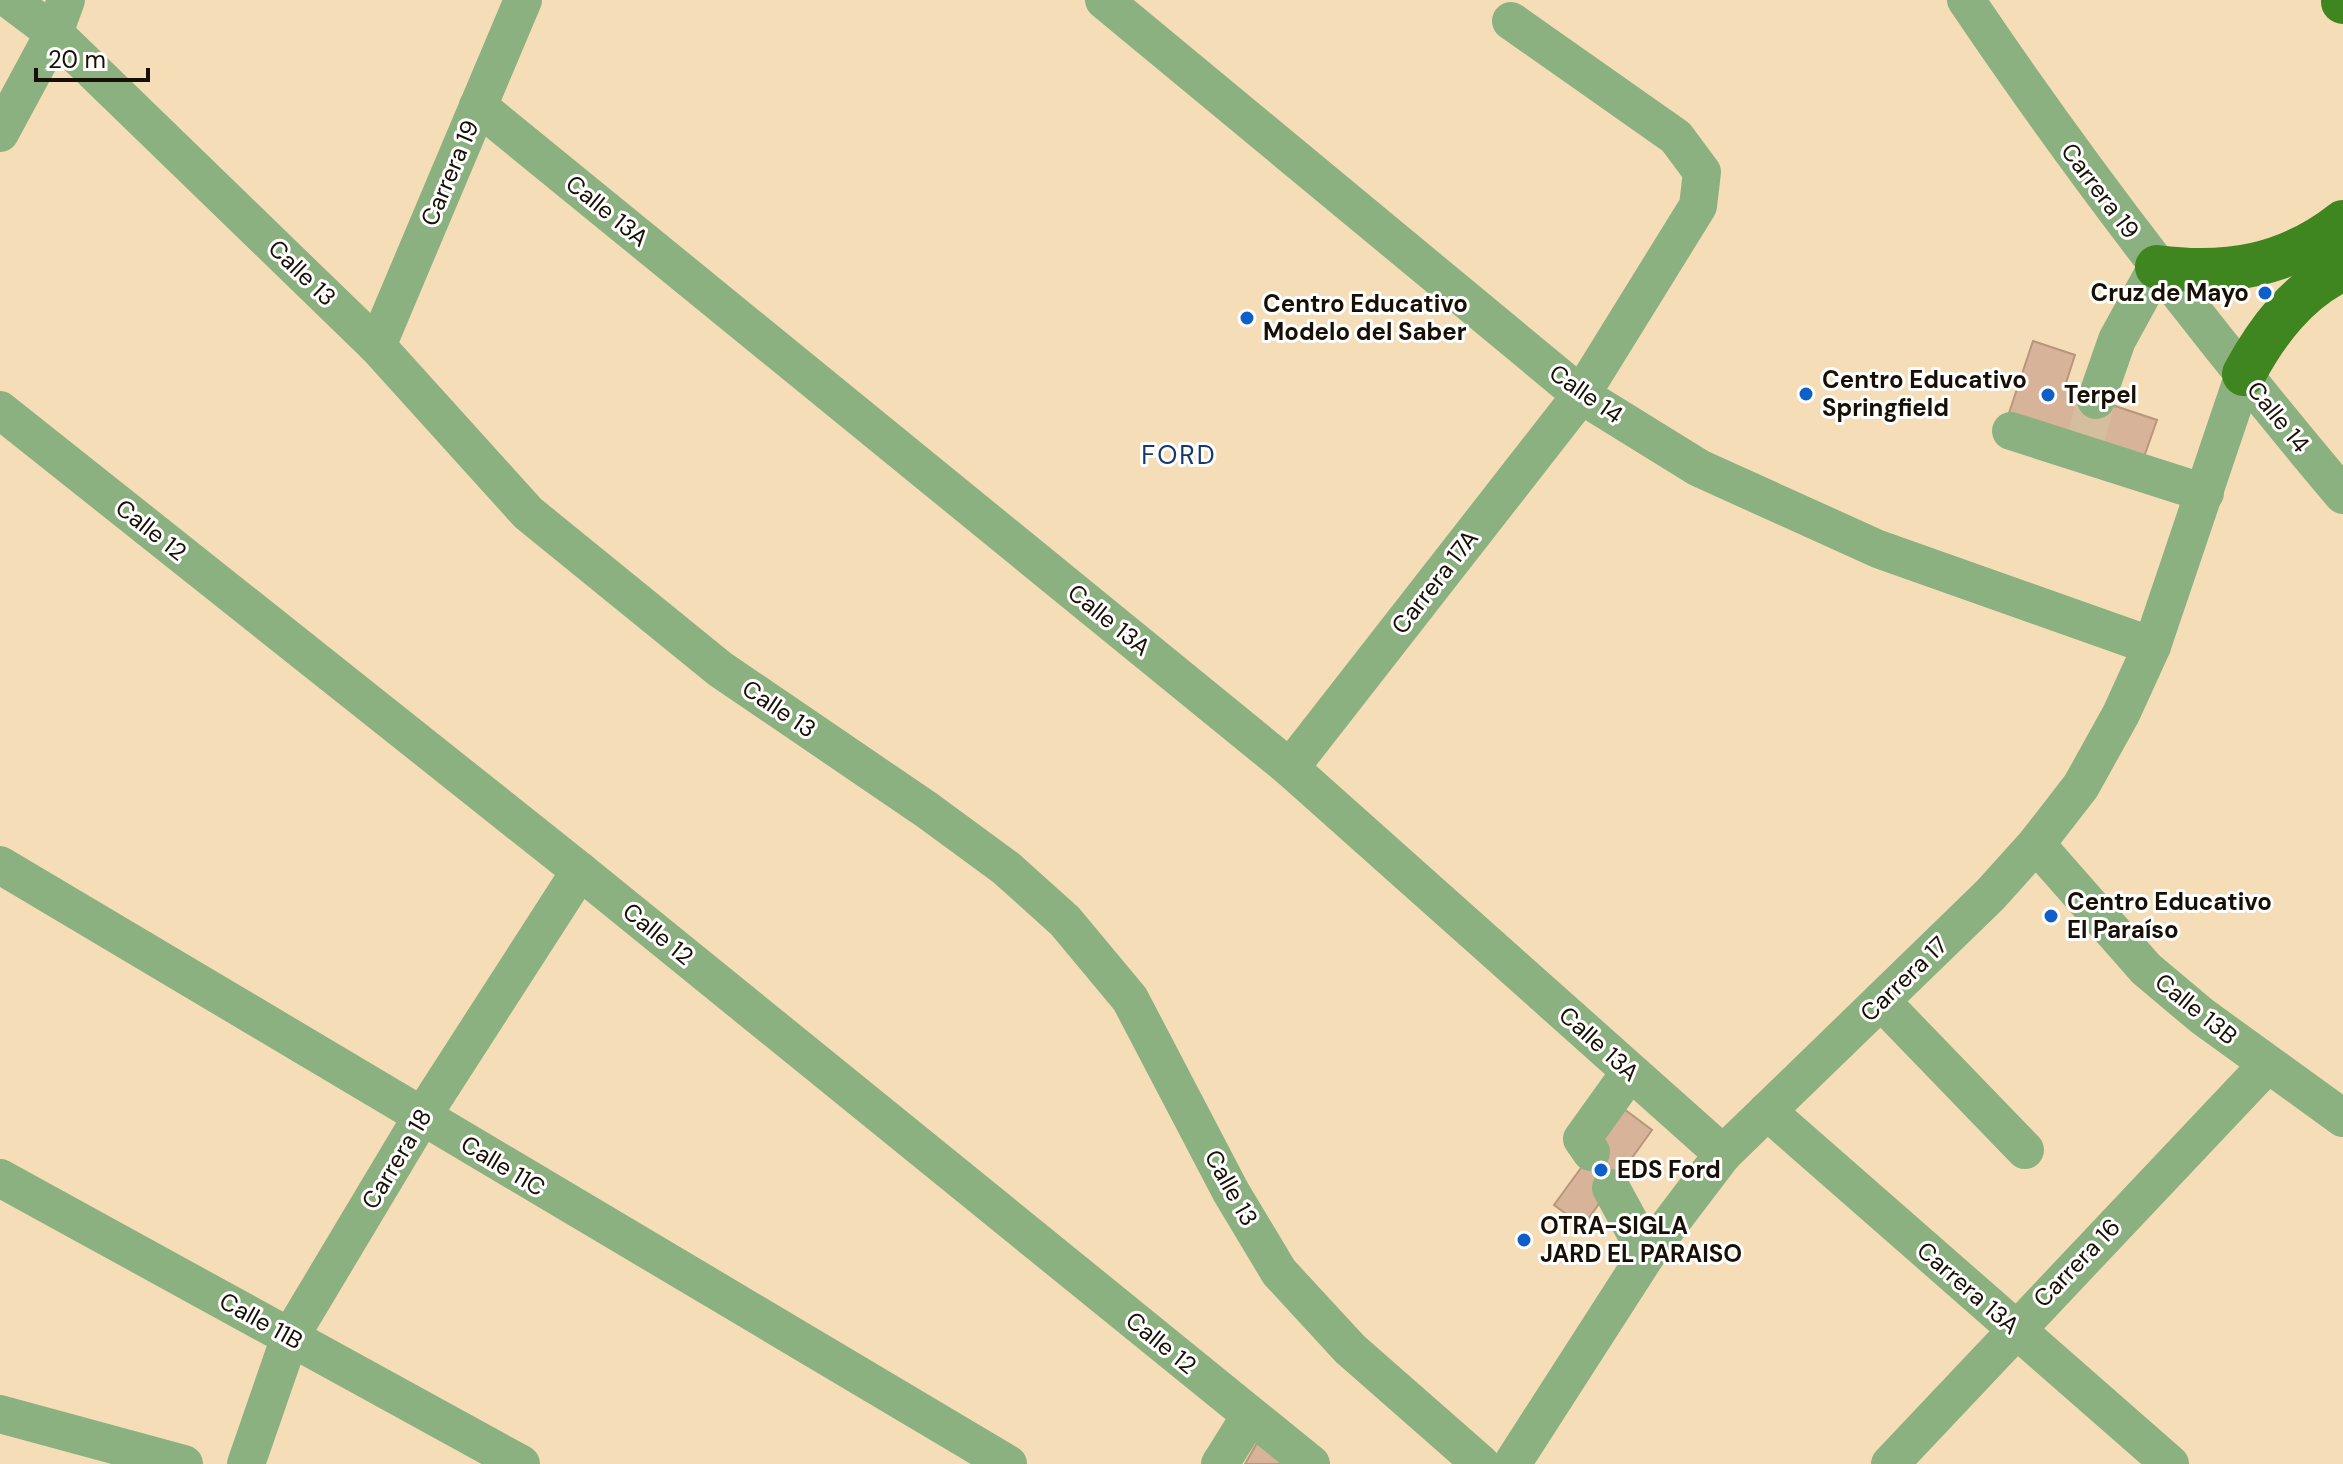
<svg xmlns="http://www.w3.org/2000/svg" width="2343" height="1464" viewBox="0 0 2343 1464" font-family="'DM Sans',sans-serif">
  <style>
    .building { fill: #d7b399; stroke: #b8967c; stroke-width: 2 }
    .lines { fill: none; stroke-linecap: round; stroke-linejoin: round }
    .minor-tunnel { stroke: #d4be9d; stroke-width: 38; stroke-dasharray: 38 19; stroke-linecap: butt }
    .minor { stroke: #8cb180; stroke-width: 38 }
    .major { stroke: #3f8520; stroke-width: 44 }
    .poi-dot { fill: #0e5fc9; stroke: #fff; stroke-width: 3 }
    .labels { text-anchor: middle; stroke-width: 6; stroke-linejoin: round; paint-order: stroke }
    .street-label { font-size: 24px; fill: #181004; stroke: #fff }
    .poi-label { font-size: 24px; font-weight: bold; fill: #181004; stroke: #fff; text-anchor: start }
    .neighbourhood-label { font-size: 26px; letter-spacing: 2px; fill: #14386c; stroke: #fff }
  </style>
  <rect width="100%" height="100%" fill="#f5ddb8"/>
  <g class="building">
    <polygon points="2033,341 2075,355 2064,389 2157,420 2144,457 2009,413"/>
    <polygon points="1624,1109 1652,1130 1583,1226 1554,1205"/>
    <polygon points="1257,1443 1286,1464 1245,1464"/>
  </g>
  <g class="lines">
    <polyline class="minor-tunnel" points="2086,438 2096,400"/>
    <g class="minor">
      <polyline points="10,0 54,33 377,346 528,513 720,669 927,810 1006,868 1065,921 1130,999 1231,1192 1279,1272 1350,1349 1481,1464"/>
      <polyline points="1104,0 1581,395 1699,468 1878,549 2152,646"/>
      <path d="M1966 0C2082 172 2209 336 2343 495"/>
      <polyline points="478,106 1290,768 1723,1154"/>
      <polyline points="0,133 54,33 66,0"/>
      <polyline points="377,346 523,0"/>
      <polyline points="2096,400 2117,340 2157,267"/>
      <polyline points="0,410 580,871 1311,1464"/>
      <polyline points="2011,431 2205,493"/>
      <polyline points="1290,768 1581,395 1698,206 1702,172 1676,137 1511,21"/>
      <polyline points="2036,844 2146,969 2202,1016 2343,1118"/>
      <polyline points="0,865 1008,1464"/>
      <polyline points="1881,1001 2025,1150"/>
      <polyline points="1767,1111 2170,1464"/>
      <polyline points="1591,1152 1582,1139 1630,1072"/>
      <polyline points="0,1178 521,1464"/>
      <polyline points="1611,1188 1647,1254"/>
      <polyline points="0,1414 184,1464"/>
      <polyline points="246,1464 290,1337 421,1118 580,871"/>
      <polyline points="1220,1464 1250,1416"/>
      <polyline points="1512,1464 1647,1254 1723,1154 1990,895 2036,844 2081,786 2121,714 2152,646 2244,374"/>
      <polyline points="1890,1464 2267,1065"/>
    </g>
    <g class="major">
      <polyline points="2343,0 2343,2"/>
      <path d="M2157 267C2227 276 2287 266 2343 222"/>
      <path d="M2244 374C2267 331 2297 291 2343 269"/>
    </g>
  </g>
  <g class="poi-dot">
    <circle cx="2265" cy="293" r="8"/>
    <circle cx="1247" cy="318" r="8"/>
    <circle cx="1806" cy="394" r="8"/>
    <circle cx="2048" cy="395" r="8"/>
    <circle cx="2051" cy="916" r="8"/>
    <circle cx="1601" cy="1170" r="8"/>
    <circle cx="1524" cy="1240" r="8"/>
  </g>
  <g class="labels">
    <g class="street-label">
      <text transform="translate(450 173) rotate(-67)" y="8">Carrera 19</text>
      <text transform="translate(2100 191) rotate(53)" y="8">Carrera 19</text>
      <text transform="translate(607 211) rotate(39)" y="8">Calle 13A</text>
      <text transform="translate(302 273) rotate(44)" y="8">Calle 13</text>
      <text transform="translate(1586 394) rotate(35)" y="8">Calle 14</text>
      <text transform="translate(2278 417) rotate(51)" y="8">Calle 14</text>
      <text transform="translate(151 530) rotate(38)" y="8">Calle 12</text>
      <text transform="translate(1435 582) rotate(-52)" y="8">Carrera 17A</text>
      <text transform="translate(1109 620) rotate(39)" y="8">Calle 13A</text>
      <text transform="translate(779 709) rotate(34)" y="8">Calle 13</text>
      <text transform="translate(658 934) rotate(39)" y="8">Calle 12</text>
      <text transform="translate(1904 979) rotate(-44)" y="8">Carrera 17</text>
      <text transform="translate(2196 1009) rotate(39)" y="8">Calle 13B</text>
      <text transform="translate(1599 1044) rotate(42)" y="8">Calle 13A</text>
      <text transform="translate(397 1159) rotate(-59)" y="8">Carrera 18</text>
      <text transform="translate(503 1166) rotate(31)" y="8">Calle 11C</text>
      <text transform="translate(1231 1188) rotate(61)" y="8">Calle 13</text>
      <text transform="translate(2077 1263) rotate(-46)" y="8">Carrera 16</text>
      <text transform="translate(1968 1288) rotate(41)" y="8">Carrera 13A</text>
      <text transform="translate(261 1321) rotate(29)" y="8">Calle 11B</text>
      <text transform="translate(1161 1343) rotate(39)" y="8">Calle 12</text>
    </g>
    <g class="poi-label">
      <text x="2249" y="301" text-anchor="end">Cruz de Mayo</text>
      <text x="1263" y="312">Centro Educativo<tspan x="1263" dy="28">Modelo del Saber</tspan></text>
      <text x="1822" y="388">Centro Educativo<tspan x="1822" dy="28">Springfield</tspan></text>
      <text x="2064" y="403">Terpel</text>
      <text x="2067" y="910">Centro Educativo<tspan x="2067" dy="28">El Paraíso</tspan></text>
      <text x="1617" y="1178">EDS Ford</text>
      <text x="1540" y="1234">OTRA-SIGLA<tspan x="1540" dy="28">JARD EL PARAISO</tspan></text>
    </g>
    <g class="neighbourhood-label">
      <text x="1179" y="464">FORD</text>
    </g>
  </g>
  <path d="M36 68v12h112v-12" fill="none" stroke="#181004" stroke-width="4"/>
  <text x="48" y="68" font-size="24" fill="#181004" stroke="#ffffff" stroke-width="6" paint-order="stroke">20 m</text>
</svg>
